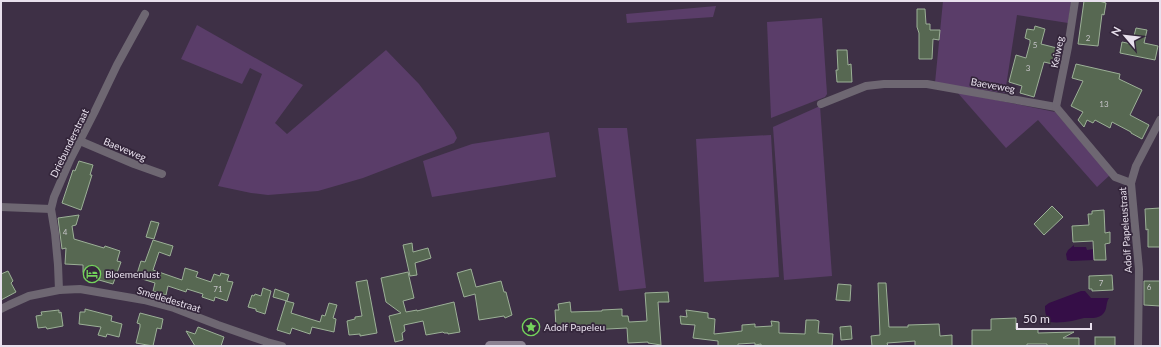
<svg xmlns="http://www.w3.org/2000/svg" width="1161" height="347" viewBox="0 0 1161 347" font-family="Lato,sans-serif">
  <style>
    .green { fill: #5a3d69 }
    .water { fill: #350e47 }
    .building { fill: #576852; stroke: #9cb097 }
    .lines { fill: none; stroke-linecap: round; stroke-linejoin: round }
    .street { stroke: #6e6772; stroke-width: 8 }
    .secondary { stroke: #8c8292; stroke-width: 10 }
    .labels { text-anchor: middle; stroke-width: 3.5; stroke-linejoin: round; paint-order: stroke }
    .number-label { font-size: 8px; fill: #c4c2c6 }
    .street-label { font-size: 10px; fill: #e8e0ed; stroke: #34263b }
    .poi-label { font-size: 10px; fill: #e8e0ed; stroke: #34263b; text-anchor: start }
  </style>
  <rect width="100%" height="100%" fill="#3e3046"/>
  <g class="green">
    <polygon points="943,1 1071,1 1068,23 1017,15 1005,93 935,83"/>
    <polygon points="716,6 713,17 627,23 626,14"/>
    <polygon points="822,18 827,94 825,97 771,118 767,22"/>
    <polygon points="197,25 303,85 275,123 287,134 386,50 419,84 454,131 457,138 454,143 363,178 318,191 268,195 251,193 218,186 262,74 250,68 242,84 181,59"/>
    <polygon points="957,92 1055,112 1110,175 1097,187 1038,120 1006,148"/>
    <polygon points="820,106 832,276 784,280 773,127"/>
    <polygon points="598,128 627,128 646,288 619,291"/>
    <polygon points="549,132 556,177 432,197 423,161 472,144"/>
    <polygon points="771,135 779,277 704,282 696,139"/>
  </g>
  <g class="water">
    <polygon points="1074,245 1074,247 1086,247 1087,250 1094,249 1094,260 1071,261 1067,260 1066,254 1068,250"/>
    <path d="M1081 291H1085L1091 298H1109C1105 304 1108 310 1102 315 1097 319 1090 318 1084 318 1080 319 1076 320 1072 321 1065 322 1057 323 1050 322 1046 318 1045 313 1045 306L1049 303Z"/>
  </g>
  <g class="building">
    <polygon points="1084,1 1099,1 1106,3 1104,15 1102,14 1098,46 1078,44"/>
    <polygon points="917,9 925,9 926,24 930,24 930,30 940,30 939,40 933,39 932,59 919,59 919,33 917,27"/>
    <polygon points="1035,26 1045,29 1041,44 1061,49 1057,65 1044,62 1034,97 1020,93 1022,86 1009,82 1016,55 1026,58 1030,43 1030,40 1025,38 1027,29 1034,30"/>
    <polygon points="1136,28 1147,30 1144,43 1158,46 1155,60 1120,53 1122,42 1132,44"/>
    <polygon points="837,50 847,50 848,65 851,64 852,82 837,82 836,70 838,70"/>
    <polygon points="1076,64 1120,74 1119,79 1142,90 1130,115 1149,125 1142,139 1131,133 1131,132 1112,122 1110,128 1095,120 1093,123 1087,120 1084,127 1078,120 1083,112 1071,106 1083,81 1072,78"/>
    <polygon points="79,161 93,165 90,175 92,175 81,210 62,203 73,170 75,171"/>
    <polygon points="1052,206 1063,217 1044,235 1034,224"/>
    <polygon points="1160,208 1160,247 1148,247 1148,229 1146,230 1145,209"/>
    <polygon points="1104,210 1105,233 1110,232 1110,243 1105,244 1106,260 1094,260 1093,241 1073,242 1072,226 1089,225 1088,214 1092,214 1092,211"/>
    <polygon points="79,215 76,225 72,226 74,239 104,248 105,246 120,251 117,261 121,262 113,284 85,276 83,272 83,265 65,264 66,248 62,249 58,218"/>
    <polygon points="151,221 159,223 154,239 146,237"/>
    <polygon points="153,240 173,246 170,256 159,252 153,270 182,280 185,268 198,272 196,277 211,282 214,274 220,276 221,273 229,275 227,281 233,282 227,301 215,297 214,301 202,297 203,294 187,289 186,292 168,286 166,295 153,291 155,283 136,277 141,261 145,262"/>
    <polygon points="412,243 413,252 428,248 431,258 415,263 417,275 410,276 403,245"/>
    <polygon points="471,269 476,287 501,281 504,292 506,292 512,315 505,318 504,316 479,320 475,294 464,297 457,273"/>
    <polygon points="8,271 13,281 11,283 16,292 1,300 1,274"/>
    <polygon points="408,272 414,298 403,301 406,312 417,310 417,311 454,302 460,332 448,334 448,333 444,333 443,332 426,335 423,321 404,325 405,331 402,333 403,340 395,342 389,316 401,313 386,302 381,278"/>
    <polygon points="1112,275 1113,290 1092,291 1092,289 1089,289 1089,276"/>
    <polygon points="367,280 377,333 360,336 360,334 349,335 347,321 355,319 355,317 362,316 356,282"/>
    <polygon points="1144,281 1160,281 1160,306 1144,305"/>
    <polygon points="878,283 886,283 889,327 908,327 908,325 939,324 940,336 952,335 952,346 915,346 915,341 887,343 888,346 872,346 871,336 880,335"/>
    <polygon points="838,284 851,285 850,301 836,300"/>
    <polygon points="263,288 271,291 265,314 256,311 256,309 248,307 252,295 254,296 255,294 261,296"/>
    <polygon points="275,289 289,294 287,301 273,297"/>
    <polygon points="668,292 669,302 658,302 661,345 648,343 648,342 628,343 627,328 588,330 582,330 582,327 556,327 555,310 559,310 558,304 570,302 571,312 602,311 602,310 622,309 622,316 628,316 629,322 647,321 645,293"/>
    <polygon points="286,301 294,303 291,313 320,322 322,315 325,316 329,303 337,305 333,318 336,319 334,332 312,327 310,334 292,328 290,334 277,330"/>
    <polygon points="85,309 112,316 111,321 122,324 119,337 107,334 106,337 98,335 101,327 79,324 80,312 85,312"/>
    <polygon points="59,310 59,313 61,312 63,326 47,329 46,327 38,328 36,316 42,315 41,312"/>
    <polygon points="686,310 708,313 708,318 715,319 714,334 742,331 742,325 755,324 755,327 772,326 771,321 779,322 779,333 805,334 806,320 816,320 819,321 818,333 833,334 832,346 761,346 761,344 755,345 755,343 738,344 738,346 718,346 718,341 693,338 695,325 681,324 680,316 687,317"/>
    <polygon points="140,313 163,319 161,329 157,328 153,346 136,343 140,327 140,324 137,323"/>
    <polygon points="1016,318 1016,329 1038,329 1038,333 1074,332 1063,338 1079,338 1079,346 1047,346 1047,344 1027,344 1027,346 972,346 972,330 991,330 991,319"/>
    <polygon points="851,326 852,339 841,340 840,327"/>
    <polygon points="198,327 224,337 221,346 195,346 186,331 195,334"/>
    <rect x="1095" y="337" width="20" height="9"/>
  </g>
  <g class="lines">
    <g class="street">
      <polyline points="821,104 866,86 884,84 927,84 1056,107 1115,177 1131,183"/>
      <polyline points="1056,107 1068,47 1075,1"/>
      <polyline points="80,141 134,164 162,174"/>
      <polyline points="1,207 51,209"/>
      <polyline points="59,290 58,265 55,233 51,209 54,197 70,160 94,113 117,65 145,14"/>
      <polyline points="1,309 9,305 29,296 59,290 80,289 144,300 174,308 218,325 267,342 282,346"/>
      <polyline points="1138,346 1139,269 1131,183 1136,166 1160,120"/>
    </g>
    <polyline class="secondary" points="490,346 521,346"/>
  </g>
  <defs>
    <symbol id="hotel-ring" viewBox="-11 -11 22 22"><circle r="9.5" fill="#34263b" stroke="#74d25c" stroke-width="1.5"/><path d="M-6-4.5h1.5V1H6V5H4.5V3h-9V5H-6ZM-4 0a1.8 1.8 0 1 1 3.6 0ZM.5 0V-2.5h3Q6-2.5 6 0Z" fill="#74d25c"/></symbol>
    <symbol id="sight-ring" viewBox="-11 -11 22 22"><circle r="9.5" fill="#34263b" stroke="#74d25c" stroke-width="1.5"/><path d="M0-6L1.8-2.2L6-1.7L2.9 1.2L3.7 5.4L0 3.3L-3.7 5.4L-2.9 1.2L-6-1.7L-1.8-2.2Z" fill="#74d25c"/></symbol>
  </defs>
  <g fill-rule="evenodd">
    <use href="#hotel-ring" x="82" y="264" width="20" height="20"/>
    <use href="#sight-ring" x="521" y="317" width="20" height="20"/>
  </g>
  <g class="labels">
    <g class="number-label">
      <text x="1088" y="41">2</text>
      <text x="1035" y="48">5</text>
      <text x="1028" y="71">3</text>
      <text x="1104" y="107">13</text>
      <text x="65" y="235">4</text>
      <text x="1101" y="286">7</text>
      <text x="1149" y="290">6</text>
      <text x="218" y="292">71</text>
    </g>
    <g class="street-label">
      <text transform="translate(1057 52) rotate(-79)" y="4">Keiweg</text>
      <text transform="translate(993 85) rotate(10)" y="4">Baeveweg</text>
      <text transform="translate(69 143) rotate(-64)" y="4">Driebunderstraat</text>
      <text transform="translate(125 149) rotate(23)" y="4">Baeveweg</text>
      <text transform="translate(1125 230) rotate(-94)" y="4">Adolf Papeleustraat</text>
      <text transform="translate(169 299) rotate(17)" y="4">Smetledestraat</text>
    </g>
    <g class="poi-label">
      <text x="105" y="278">Bloemenlust</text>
      <text x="544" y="331">Adolf Papeleu</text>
    </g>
  </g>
  <rect width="1161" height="347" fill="none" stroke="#e8e0ed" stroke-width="4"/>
  <g transform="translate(1125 36) rotate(298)" stroke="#34263b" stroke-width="3" paint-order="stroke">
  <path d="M0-3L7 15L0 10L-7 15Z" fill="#e8e0ed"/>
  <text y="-6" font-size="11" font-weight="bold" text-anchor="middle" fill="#e8e0ed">N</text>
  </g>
  <path d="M1017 323v6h74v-6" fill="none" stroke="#e8e0ed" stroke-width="2"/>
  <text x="1023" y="323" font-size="12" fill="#e8e0ed" stroke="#34263b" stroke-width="3" paint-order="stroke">50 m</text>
</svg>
